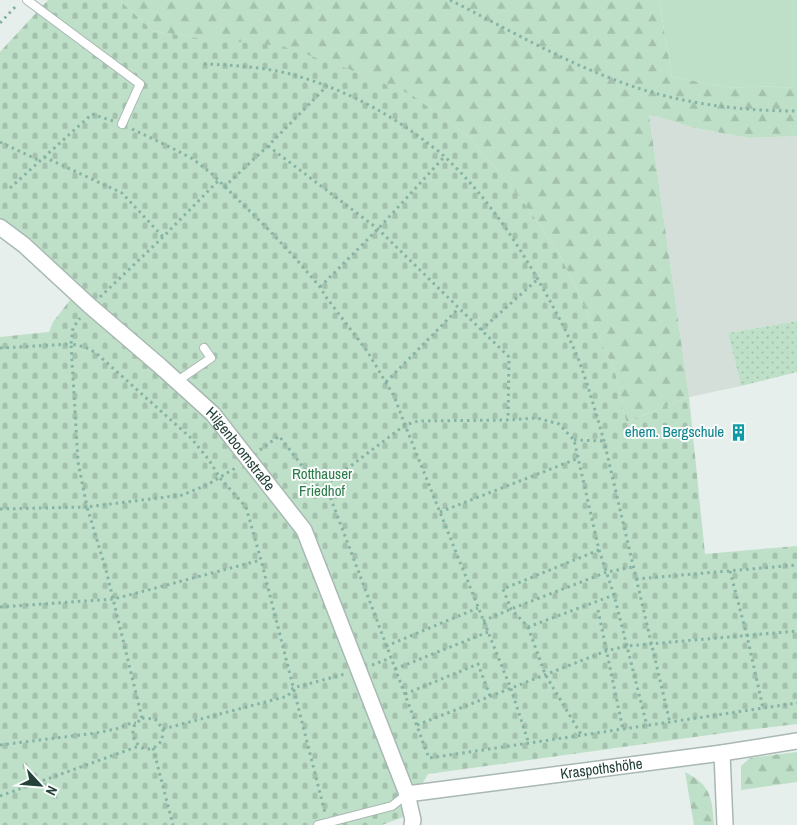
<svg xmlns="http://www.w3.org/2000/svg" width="797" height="825" viewBox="0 0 797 825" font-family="'Archivo Narrow',sans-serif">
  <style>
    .built { fill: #d4dfda }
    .grass { fill: #bfe0c8 }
    .forest { fill: url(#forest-firs) }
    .cemetery { fill: url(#cemetery-stones) }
    .garden { fill: url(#garden-dots) }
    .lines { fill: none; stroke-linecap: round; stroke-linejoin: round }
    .lane-casing { stroke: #a8b8b2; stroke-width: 10 }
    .street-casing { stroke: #a8b8b2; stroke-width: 18 }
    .path { stroke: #86b3a5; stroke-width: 3; stroke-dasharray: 2.5 4; stroke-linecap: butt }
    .lane { stroke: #fff; stroke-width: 8 }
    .street { stroke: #fff; stroke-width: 15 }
    .labels { text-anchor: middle; stroke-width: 4; stroke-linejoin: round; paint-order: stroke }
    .culture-label { font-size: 15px; fill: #0d838f; stroke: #f7fbf9; text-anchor: end }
    .street-label { font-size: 15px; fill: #24423a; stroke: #f7fbf9 }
    .park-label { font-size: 15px; fill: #2d7a4b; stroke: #f7fbf9 }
  </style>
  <defs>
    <pattern id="forest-firs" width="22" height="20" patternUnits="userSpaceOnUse" patternTransform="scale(1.25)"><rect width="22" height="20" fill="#bfe0c8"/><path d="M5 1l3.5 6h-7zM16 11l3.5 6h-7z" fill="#a4c1ad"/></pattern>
    <pattern id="cemetery-stones" width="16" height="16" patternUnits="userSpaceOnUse" patternTransform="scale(1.25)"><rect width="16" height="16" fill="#bfe0c8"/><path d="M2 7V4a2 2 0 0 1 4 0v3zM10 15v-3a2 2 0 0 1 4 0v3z" fill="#a4c1ad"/></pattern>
    <pattern id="garden-dots" width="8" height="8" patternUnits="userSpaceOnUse" patternTransform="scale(1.25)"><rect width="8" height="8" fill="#bfe0c8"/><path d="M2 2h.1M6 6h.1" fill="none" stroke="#a4c1ad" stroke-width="1.8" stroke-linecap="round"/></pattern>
  </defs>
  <rect width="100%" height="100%" fill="#e6efeb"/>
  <polygon class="built" points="649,113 695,128 749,138 797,136 797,321 728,333 741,386 689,397"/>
  <polygon class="grass" points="659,0 797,0 797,88 758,86 733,88 672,77"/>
  <g class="forest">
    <polygon points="119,0 659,0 672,77 733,88 758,86 797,88 797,136 749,138 695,128 649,114 689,397 626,422 615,372 559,253 524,203 469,137 413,96 343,67 198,38 153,31"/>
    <polygon points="797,752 797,782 741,790 741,766 750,758"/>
    <path d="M685 772C711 785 712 798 714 825H694Z"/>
  </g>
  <polygon class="cemetery" points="48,0 119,0 153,31 198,38 282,46 343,67 412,95 469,137 524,203 559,253 615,372 626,422 689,397 705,554 797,546 797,724 738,731 428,774 403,817 382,825 0,825 0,337 49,332 53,322 77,291 0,223 0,52"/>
  <polygon class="garden" points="797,321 797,372 741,386 728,333"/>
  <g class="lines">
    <defs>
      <g id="lane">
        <polyline points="27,0 140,84 122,124"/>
        <polyline points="176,382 211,358 204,348"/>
        <polyline points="318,825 392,806 407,794"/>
      </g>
      <g id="street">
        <path id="s1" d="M0 227 24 245 90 306 160 366 213 414 304 530 407 794 413 820 412 825"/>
        <polyline points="722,753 725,825"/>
        <path id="s2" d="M407 794 722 753 797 741"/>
      </g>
    </defs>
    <use href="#lane" class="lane-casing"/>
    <use href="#street" class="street-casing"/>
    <g class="path">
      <path d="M450 0C506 28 560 60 618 81 675 103 737 111 797 111"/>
      <polyline points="0,23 17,5"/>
      <path d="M204 64C233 65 262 67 290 74 339 87 384 110 425 141 431 146 439 151 445 157 489 198 523 251 551 303 561 321 570 339 578 358 588 385 596 413 604 441L670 723"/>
      <polyline points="132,129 172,148 193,159 212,174 271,232 296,259 320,287 326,297 367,351 394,396 405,425 511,689 529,744"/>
      <polyline points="0,142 40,161"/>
      <polyline points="268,146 378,229 509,357 508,420"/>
      <polyline points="44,157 122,193 163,237"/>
      <polyline points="224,187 268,146 327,86"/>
      <polyline points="10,188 92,114 113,121"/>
      <polyline points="320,287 378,229 445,156"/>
      <polyline points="100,297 163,237 218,181"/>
      <polyline points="481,330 538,279"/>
      <polyline points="0,348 71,344 73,328 80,318"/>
      <polyline points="386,382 459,308"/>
      <polyline points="574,440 604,441"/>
      <polyline points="260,450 279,436 320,489 331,499 429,758 797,703"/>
      <polyline points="320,489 405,425 418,421 508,420 537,418 559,424 574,440 599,550 614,595 647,726"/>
      <polyline points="0,509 87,507 78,462 71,344 85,347 96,353 191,438 209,460 220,478 246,507 261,560 325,813"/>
      <polyline points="440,512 579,458"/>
      <polyline points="599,550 503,589 511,609 528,627 614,595"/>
      <polyline points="730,571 747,636 763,708"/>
      <polyline points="636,579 797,565"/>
      <polyline points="0,607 114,599 261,560"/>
      <polyline points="598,610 623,730"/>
      <polyline points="483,621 511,609 607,572 633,567"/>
      <polyline points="528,627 545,674 582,736"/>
      <polyline points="386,646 478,608"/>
      <polyline points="372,665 391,658"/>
      <polyline points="395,669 488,632"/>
      <polyline points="405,694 478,664 490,696"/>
      <polyline points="142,718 106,570 87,507 182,495 207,485 237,467"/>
      <path d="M142 718 155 719 163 729 162 740C160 743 156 747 153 748 139 754 127 734 136 723 136 723 142 719 142 718Z"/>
      <polyline points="417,725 606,651 627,646 797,631"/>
      <polyline points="163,729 288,696 293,688 345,674"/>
      <polyline points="0,745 96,733 116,729 128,724 136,723"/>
      <polyline points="153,748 173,825"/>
      <polyline points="0,796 139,746"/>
    </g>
    <use href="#lane" class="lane"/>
    <use href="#street" class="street"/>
  </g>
  <defs>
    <symbol id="building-bare" viewBox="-9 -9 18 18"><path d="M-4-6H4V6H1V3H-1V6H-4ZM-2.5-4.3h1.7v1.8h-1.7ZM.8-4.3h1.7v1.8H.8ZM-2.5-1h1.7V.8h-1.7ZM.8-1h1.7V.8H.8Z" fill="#0f9aa8" stroke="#f7fbf9" stroke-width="2.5" paint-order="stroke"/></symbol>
  </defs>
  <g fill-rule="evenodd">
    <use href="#building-bare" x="726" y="420" width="25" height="25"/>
  </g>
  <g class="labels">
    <g class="culture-label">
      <text x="724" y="437">ehem. Bergschule</text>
    </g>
    <g class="street-label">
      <text dy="5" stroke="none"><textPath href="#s1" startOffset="328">Hilgenboomstraße</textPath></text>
      <text dy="5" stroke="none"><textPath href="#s2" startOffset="196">Kraspothshöhe</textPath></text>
    </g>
    <g class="park-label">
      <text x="322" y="479">Rotthauser<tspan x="322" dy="17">Friedhof</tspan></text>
    </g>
  </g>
  <g transform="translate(40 785) rotate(116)" stroke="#f7fbf9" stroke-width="4" paint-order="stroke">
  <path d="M0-4L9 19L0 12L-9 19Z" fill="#24423a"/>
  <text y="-8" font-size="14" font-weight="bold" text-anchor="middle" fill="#24423a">N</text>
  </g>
</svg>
